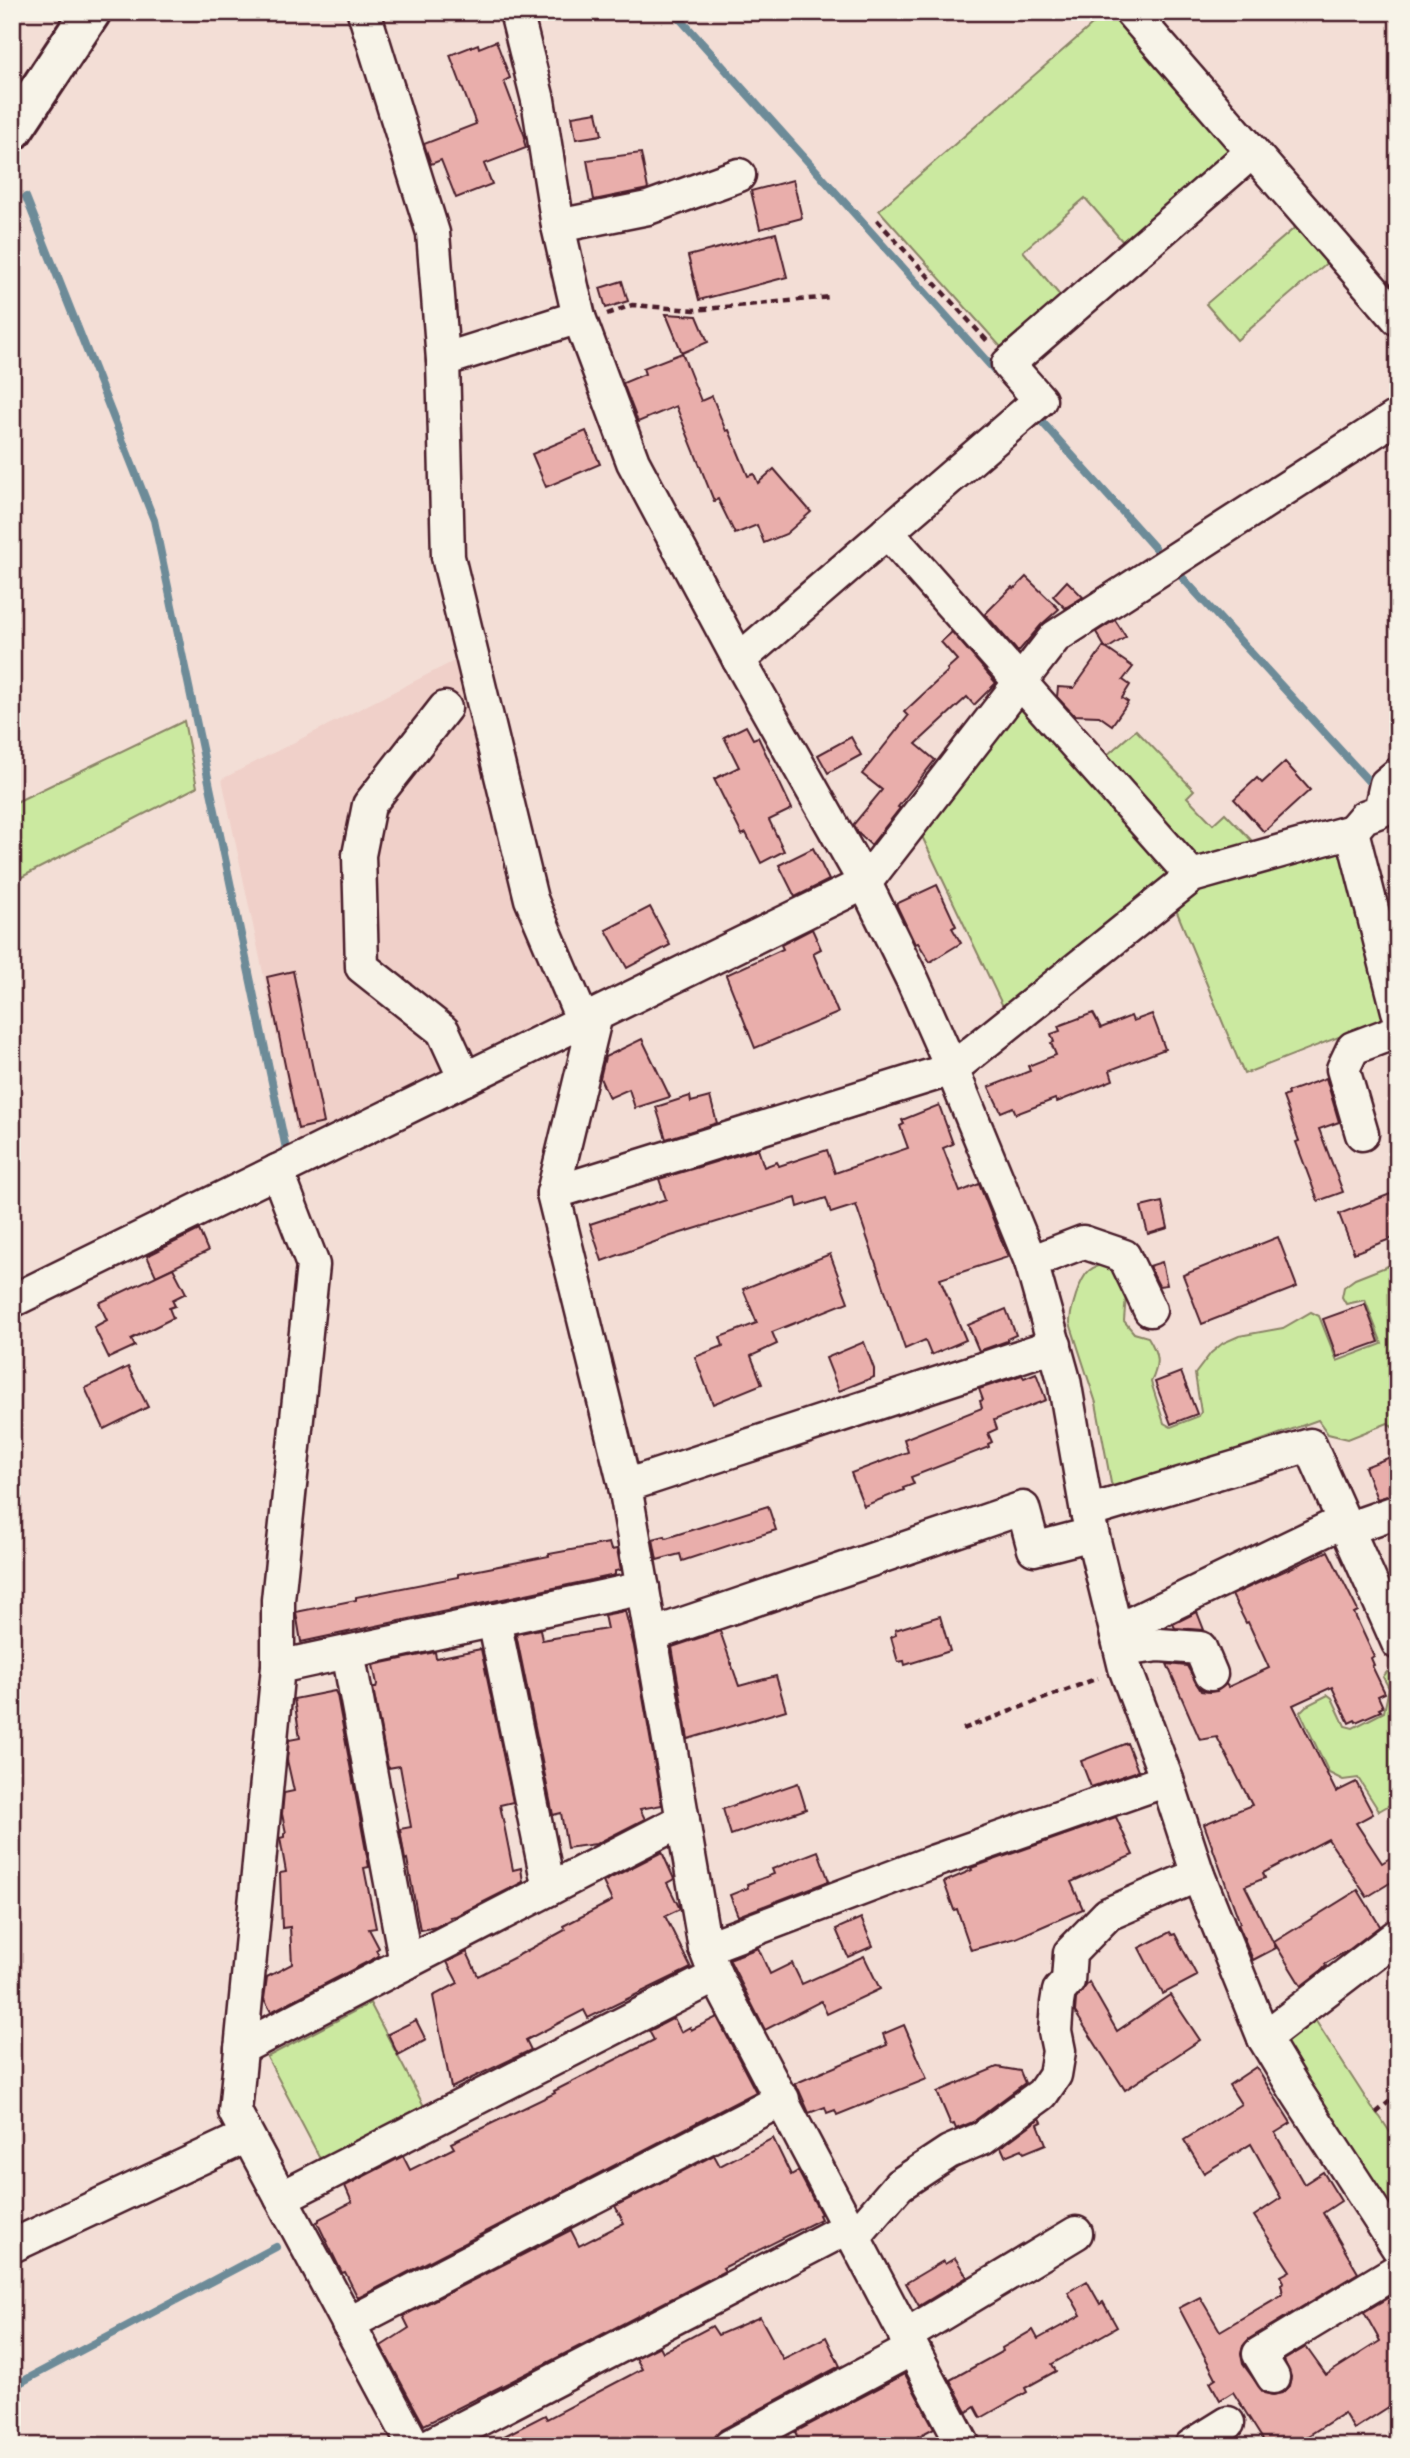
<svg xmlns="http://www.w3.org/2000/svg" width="1410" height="2458" viewBox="0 0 1410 2458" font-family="Mali,sans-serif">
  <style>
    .built { fill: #f0d0c9 }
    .green { fill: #cbe9a0; stroke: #8a8466; stroke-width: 2 }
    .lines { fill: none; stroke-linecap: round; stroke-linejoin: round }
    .stream { stroke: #6d8b98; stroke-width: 8 }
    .building { fill: #e9aeab; stroke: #4a1f2b; stroke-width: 2 }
    .minor-casing { stroke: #4a1f2b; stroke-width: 37 }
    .major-casing { stroke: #4a1f2b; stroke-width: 44 }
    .path { stroke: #4a1f2b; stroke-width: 4.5; stroke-dasharray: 7 5; stroke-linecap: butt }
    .minor { stroke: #f7f3e8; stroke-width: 32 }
    .major { stroke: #f7f3e8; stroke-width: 38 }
  </style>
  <rect width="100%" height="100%" fill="#f3ded6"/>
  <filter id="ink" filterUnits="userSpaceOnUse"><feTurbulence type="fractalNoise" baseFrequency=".0143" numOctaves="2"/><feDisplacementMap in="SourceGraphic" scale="14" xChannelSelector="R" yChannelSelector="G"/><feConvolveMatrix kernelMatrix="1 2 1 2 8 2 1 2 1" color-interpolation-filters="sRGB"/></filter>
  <g filter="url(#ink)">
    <polygon class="built" points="462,657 565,1011 561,1020 300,1147 222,779"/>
    <g class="green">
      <polygon points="1107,12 1117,12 1241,153 1130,250 1085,198 1023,251 1067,304 1008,355 879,210"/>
      <polygon points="1298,225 1329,261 1237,340 1206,304"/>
      <polygon points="1023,695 1181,870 1008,1017 919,830"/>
      <polygon points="184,721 197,787 12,882 12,804"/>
      <polygon points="1136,730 1194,790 1187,797 1213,824 1225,813 1259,848 1194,868 1099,762"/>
      <polygon points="1339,844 1390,1017 1244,1074 1172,900 1206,877"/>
      <path d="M1398 1262V1433L1388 1423 1348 1439 1328 1434 1318 1420 1117 1492 1111 1483 1096 1403 1070 1323C1070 1312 1073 1306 1076 1295 1084 1272 1090 1263 1116 1264L1126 1294 1124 1321 1134 1333 1148 1337C1158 1353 1160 1364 1151 1382L1164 1423 1171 1427 1199 1416 1201 1412 1195 1374 1211 1353 1223 1343 1239 1336 1283 1328 1311 1312 1319 1316 1337 1361 1382 1344 1365 1300 1346 1304 1342 1297 1344 1287 1355 1279Z"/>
      <polygon points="1387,1672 1398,1675 1398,1800 1379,1811 1358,1778 1343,1780 1329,1773 1300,1712 1306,1706 1328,1695 1332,1698 1345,1726 1353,1728 1384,1712 1389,1688 1383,1677"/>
      <polygon points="370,2003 425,2108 322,2162 267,2057"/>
      <polygon points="1310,2012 1372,2108 1380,2117 1398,2144 1398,2219 1303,2075 1280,2036"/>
    </g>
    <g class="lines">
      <g class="stream">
        <polyline points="674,12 999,375"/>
        <polyline points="26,197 154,520 286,1149"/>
        <polyline points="1035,414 1154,547"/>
        <polyline points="1180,575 1372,785"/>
        <polyline points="12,2387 276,2247"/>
      </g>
    </g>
    <g class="building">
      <polygon points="496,41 510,78 504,81 525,137 524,141 526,148 484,164 492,184 456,198 441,160 431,164 424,144 476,124 450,55 478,44 479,48"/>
      <polygon points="597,112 602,135 576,139 572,116"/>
      <polygon points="641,153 648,189 594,200 587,160"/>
      <polygon points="793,180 802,218 760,229 751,191"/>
      <polygon points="776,233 787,277 699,300 688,256"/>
      <polygon points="622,281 628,301 606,308 600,288"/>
      <polygon points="666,314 697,316 708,342 682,353"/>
      <polygon points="682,353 701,401 712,396 726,431 729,430 748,476 754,474 758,483 774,469 811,512 786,534 764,543 757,525 735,534 718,499 714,501 676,406 638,422 623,383 645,374 643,368"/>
      <polygon points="586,431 600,464 546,487 532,454"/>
      <polygon points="1026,577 1059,609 1041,625 1018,652 985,614 1012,587 1014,589"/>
      <polygon points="1067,581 1083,597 1065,608 1053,596"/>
      <polygon points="1115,620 1126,637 1107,649 1133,667 1123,680 1130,685 1122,698 1128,702 1112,725 1099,716 1074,715 1057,697 1058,687 1074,688 1103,647 1106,649 1096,632"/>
      <polygon points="952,632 996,683 974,705 967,697 916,744 935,760 898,807 900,808 871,845 859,834 853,825 882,790 862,774 908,716 904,712 948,671 947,669 957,660 941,642"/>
      <polygon points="746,726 753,739 758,737 792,809 769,820 784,851 761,863 746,833 742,835 714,779 739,767 724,737"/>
      <polygon points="851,737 861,755 828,773 818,755"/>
      <polygon points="1285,762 1310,790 1264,832 1234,799 1257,778 1262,783"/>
      <polygon points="813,848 829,880 795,897 779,865"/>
      <polygon points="937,885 956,926 952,928 961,943 930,962 918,943 915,944 896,904"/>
      <polygon points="650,907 670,945 627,968 606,930"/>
      <polygon points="812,929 821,949 813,953 838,1013 755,1048 726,975 783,949 781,945"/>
      <polygon points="293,971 324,1123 298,1129 267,977"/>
      <polygon points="1093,1013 1101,1028 1131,1016 1133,1021 1152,1014 1165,1049 1110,1070 1113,1080 1057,1102 1055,1099 1016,1114 1013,1107 1001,1112 989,1087 1030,1071 1028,1066 1056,1055 1051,1043 1054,1042 1051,1034 1060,1031 1058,1026"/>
      <polygon points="642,1039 670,1097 635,1108 629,1089 609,1098 600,1078 605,1057"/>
      <polygon points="1326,1078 1339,1122 1319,1129 1343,1192 1318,1201 1296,1142 1299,1141 1283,1097 1288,1095 1287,1092"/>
      <polygon points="690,1096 691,1102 710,1097 717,1123 666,1139 656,1107"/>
      <polygon points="939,1105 953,1144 943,1148 960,1192 979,1184 1008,1257 940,1279 966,1340 931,1355 925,1340 905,1349 856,1205 831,1213 826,1198 798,1207 796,1198 671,1236 602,1261 590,1224 666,1199 659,1179 758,1149 764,1167 777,1162 779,1166 827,1150 835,1173 908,1148 900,1126 904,1124 902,1120"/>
      <polygon points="1398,1191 1398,1236 1354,1253 1339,1214"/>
      <polygon points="1162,1202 1168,1228 1148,1234 1141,1207"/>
      <polygon points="199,1230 208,1251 156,1276 147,1256"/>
      <polygon points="1278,1237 1297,1287 1202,1324 1183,1275"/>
      <polygon points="830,1254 848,1302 772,1332 777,1344 751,1356 762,1384 713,1404 695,1357 723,1346 720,1337 757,1323 743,1289"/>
      <polygon points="1162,1262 1167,1285 1159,1286 1149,1266"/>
      <polygon points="173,1268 186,1293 172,1300 175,1306 169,1308 173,1318 131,1339 135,1346 109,1358 94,1327 107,1320 99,1303"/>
      <polygon points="1365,1304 1379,1342 1337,1357 1323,1319"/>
      <polygon points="1006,1309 1016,1335 1007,1339 1007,1341 979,1351 968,1325"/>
      <polygon points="864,1342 874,1369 874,1377 839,1391 826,1358"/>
      <polygon points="128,1367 148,1407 104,1429 85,1388"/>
      <polygon points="1181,1372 1197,1414 1171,1424 1155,1382"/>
      <polygon points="1036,1373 1046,1400 994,1420 997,1429 988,1433 992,1442 988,1444 989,1447 911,1477 914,1484 903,1488 904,1490 864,1506 851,1473 908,1452 904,1439 982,1408 980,1401 983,1400 979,1389 1022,1375 1024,1378"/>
      <polygon points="1398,1454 1398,1493 1377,1499 1365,1467"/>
      <polygon points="768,1506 776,1530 682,1561 680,1554 657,1560 653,1539 665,1536 666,1538"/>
      <polygon points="609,1543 611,1550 617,1549 621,1570 615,1571 615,1575 301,1642 296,1612 356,1600 356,1597 458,1577 458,1574 549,1556 549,1554"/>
      <polygon points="1328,1551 1358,1611 1354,1613 1374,1656 1371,1658 1374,1665 1372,1666 1385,1693 1378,1696 1383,1707 1379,1709 1381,1711 1356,1722 1355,1720 1349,1723 1332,1687 1293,1705 1336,1792 1356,1782 1373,1814 1356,1823 1382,1863 1398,1853 1398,1878 1367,1897 1328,1839 1263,1873 1265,1878 1245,1886 1276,1948 1253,1960 1238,1924 1240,1923 1204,1824 1252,1805 1217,1737 1200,1740 1167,1664 1187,1666 1201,1691 1209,1692 1217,1691 1226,1684 1228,1687 1269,1668 1248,1622 1246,1623 1232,1595"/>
      <polygon points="625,1611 634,1646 662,1805 640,1809 645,1819 596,1844 567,1848 561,1813 553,1815 516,1634 540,1629 542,1640 607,1629 604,1615"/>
      <polygon points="1197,1612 1204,1630 1175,1628 1173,1624"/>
      <polygon points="940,1616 950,1651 905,1665 904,1661 898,1662 891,1637 896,1635 895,1630"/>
      <polygon points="720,1631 739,1686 776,1676 786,1710 688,1739 672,1647"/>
      <polygon points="481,1649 513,1802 500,1805 513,1870 521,1868 523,1882 456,1916 450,1917 451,1919 436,1927 420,1930 407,1859 405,1860 400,1829 411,1827 400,1766 388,1768 373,1688 376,1688 377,1684 373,1665 435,1652 436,1658"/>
      <polygon points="335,1691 337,1695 369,1867 364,1868 376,1928 369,1929 379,1948 376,1950 379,1956 271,2012 264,1999 267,1977 292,1964 290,1927 282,1928 280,1873 286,1872 280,1838 284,1837 284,1834 286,1833 282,1814 284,1793 294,1791 287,1760 289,1740 300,1738 294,1699"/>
      <polygon points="1127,1743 1138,1771 1091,1787 1081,1761"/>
      <polygon points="798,1783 806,1809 731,1835 723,1809"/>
      <polygon points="1116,1817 1133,1855 1071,1882 1083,1909 1016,1938 971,1950 957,1909 954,1910 944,1882 972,1870 971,1868"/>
      <polygon points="818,1851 829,1881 738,1916 730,1895 748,1888 747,1884 774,1874 772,1869"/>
      <polygon points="662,1852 674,1879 667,1883 680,1909 665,1916 691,1968 588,2018 584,2010 526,2040 531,2050 451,2088 433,1996 458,1983 447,1962 467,1952 478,1976 517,1956 565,1930 563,1926 612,1901 603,1882"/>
      <polygon points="1358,1890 1380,1926 1350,1949 1325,1964 1326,1966 1322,1970 1301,1986 1274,1942"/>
      <polygon points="861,1918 873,1946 848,1957 836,1929"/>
      <polygon points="1170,1932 1172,1935 1175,1934 1197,1976 1163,1994 1139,1948"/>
      <polygon points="758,1948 770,1974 792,1963 802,1984 864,1956 880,1989 827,2014 821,2001 765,2030 729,1959"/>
      <polygon points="1089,1982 1117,2031 1170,1995 1200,2040 1125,2090 1075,2012 1076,1999"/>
      <polygon points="717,2017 756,2092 358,2298 345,2272 342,2273 317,2222 319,2221 319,2219 352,2202 345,2186 403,2156 410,2170 454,2148 451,2143 555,2093 554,2091 654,2040 649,2031 674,2018 681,2032 690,2027 691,2030"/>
      <polygon points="416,2020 426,2040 398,2055 388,2034"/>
      <polygon points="904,2025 927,2079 837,2115 835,2110 827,2113 825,2107 809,2113 799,2090 794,2084 887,2045 883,2034"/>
      <polygon points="997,2067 1020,2071 1025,2083 973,2122 956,2129 954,2124 951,2125 937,2092"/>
      <polygon points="1256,2067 1291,2123 1275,2133 1304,2184 1323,2172 1341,2201 1323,2213 1358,2273 1249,2339 1243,2346 1241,2354 1243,2364 1264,2393 1273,2395 1282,2393 1289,2386 1291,2377 1284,2360 1306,2347 1326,2375 1380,2341 1364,2312 1391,2296 1398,2307 1398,2401 1354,2429 1344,2413 1292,2446 1267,2446 1233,2392 1220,2400 1210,2382 1216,2378 1179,2308 1200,2297 1220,2331 1283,2294 1281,2284 1284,2282 1281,2276 1290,2271 1254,2216 1281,2198 1251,2144 1204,2173 1184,2140 1241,2104 1229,2085"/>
      <polygon points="1040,2118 1042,2122 1038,2124 1046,2144 1024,2153 1022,2149 1005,2156 1001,2147"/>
      <polygon points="773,2138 791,2175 798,2171 821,2214 819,2215 821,2219 723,2268 725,2271 512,2381 424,2425 381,2346 409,2328 403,2316 571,2230 579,2246 624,2223 615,2206 714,2155 720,2166"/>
      <polygon points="955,2258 967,2277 919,2306 906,2283 943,2261 945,2264"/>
      <polygon points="1087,2281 1100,2304 1103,2302 1117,2327 1052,2364 1056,2371 1025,2388 1027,2392 981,2418 975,2407 967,2412 950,2380 1003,2351 1002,2348 1033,2330 1038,2339 1081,2315 1068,2292"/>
      <polygon points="760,2317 783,2359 826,2337 840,2366 721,2430 714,2438 698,2446 485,2446 545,2415 547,2419 642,2369 636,2358 660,2346 663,2352 712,2326 718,2335"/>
      <polygon points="905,2374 934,2428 900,2446 802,2446 795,2432"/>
    </g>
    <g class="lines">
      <defs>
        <g id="minor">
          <polyline points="364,12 433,233 443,360 448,557 531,899 583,1021"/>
          <polyline points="516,12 538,100 558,226 579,317 633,462 739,660 865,883 913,981 952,1069 1031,1262 1064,1380 1087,1512 1125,1668 1167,1780 1198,1875 1264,2038 1294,2088 1398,2248"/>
          <polyline points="1131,12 1398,319"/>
          <polyline points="558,226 648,208 739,175"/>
          <polyline points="443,360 579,317"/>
          <polyline points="887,532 1192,876"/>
          <polyline points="739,660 1040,400 1008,364 1252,152"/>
          <polyline points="445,708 369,805 359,855 362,967 443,1031 465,1079"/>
          <polyline points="1352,831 1364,817 1380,811 1386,784 1398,774"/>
          <polyline points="596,1015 553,1193 625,1486 705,1948 716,1976 964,2446"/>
          <polyline points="1362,1134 1343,1069 1353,1048 1398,1031"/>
          <polyline points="277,1171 313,1265 278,1600 278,1667"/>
          <polyline points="553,1193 952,1069 1192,876 1352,831 1398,1011"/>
          <polyline points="1031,1262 1083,1242 1124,1256 1150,1310"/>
          <polyline points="12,1301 865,883 1055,637 1398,416"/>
          <polyline points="625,1486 1055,1345"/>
          <polyline points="1087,1512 1310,1445 1398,1643"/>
          <polyline points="1347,1529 1398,1511"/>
          <polyline points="494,1620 549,1889"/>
          <polyline points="1116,1631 1344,1521"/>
          <polyline points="651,1635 1023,1508 1034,1549 1092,1534"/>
          <polyline points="1121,1650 1159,1645 1200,1648 1211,1674"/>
          <polyline points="348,1652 406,1963"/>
          <polyline points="705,1948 935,1861 1167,1780"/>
          <polyline points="1264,2038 1398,1935"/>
          <polyline points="241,2048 683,1820"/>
          <polyline points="281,2198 716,1976"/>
          <polyline points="854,2237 899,2185 949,2152 982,2138 1042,2094 1055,2075 1059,2051 1055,2031 1057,2003 1059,1991 1068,1981 1070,1953 1108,1914 1198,1875"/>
          <polyline points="12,2246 247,2136"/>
          <polyline points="348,2324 783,2099"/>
          <polyline points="905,2336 1076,2233"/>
          <polyline points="1273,2377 1259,2354 1398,2270"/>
          <polyline points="414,2446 235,2112 278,1667 643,1588"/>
          <polyline points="428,2446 849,2227"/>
          <polyline points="730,2446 912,2349"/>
          <polyline points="1191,2446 1228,2423"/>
        </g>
        <polyline id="major" points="12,131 91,12"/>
      </defs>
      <use href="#minor" class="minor-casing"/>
      <use href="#major" class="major-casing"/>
      <g class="path">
        <polyline points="877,220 989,343"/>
        <polyline points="607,314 632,305 694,310 831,297"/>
        <polyline points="963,1729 1098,1678"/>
        <polyline points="1376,2113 1398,2094"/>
      </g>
      <use href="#minor" class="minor"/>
      <use href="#major" class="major"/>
    </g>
  </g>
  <rect width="1410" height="2458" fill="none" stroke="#f7f3e8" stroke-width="42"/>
  <rect x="21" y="21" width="1368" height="2416" fill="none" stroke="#4a1f2b" stroke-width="2.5" filter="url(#ink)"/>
</svg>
